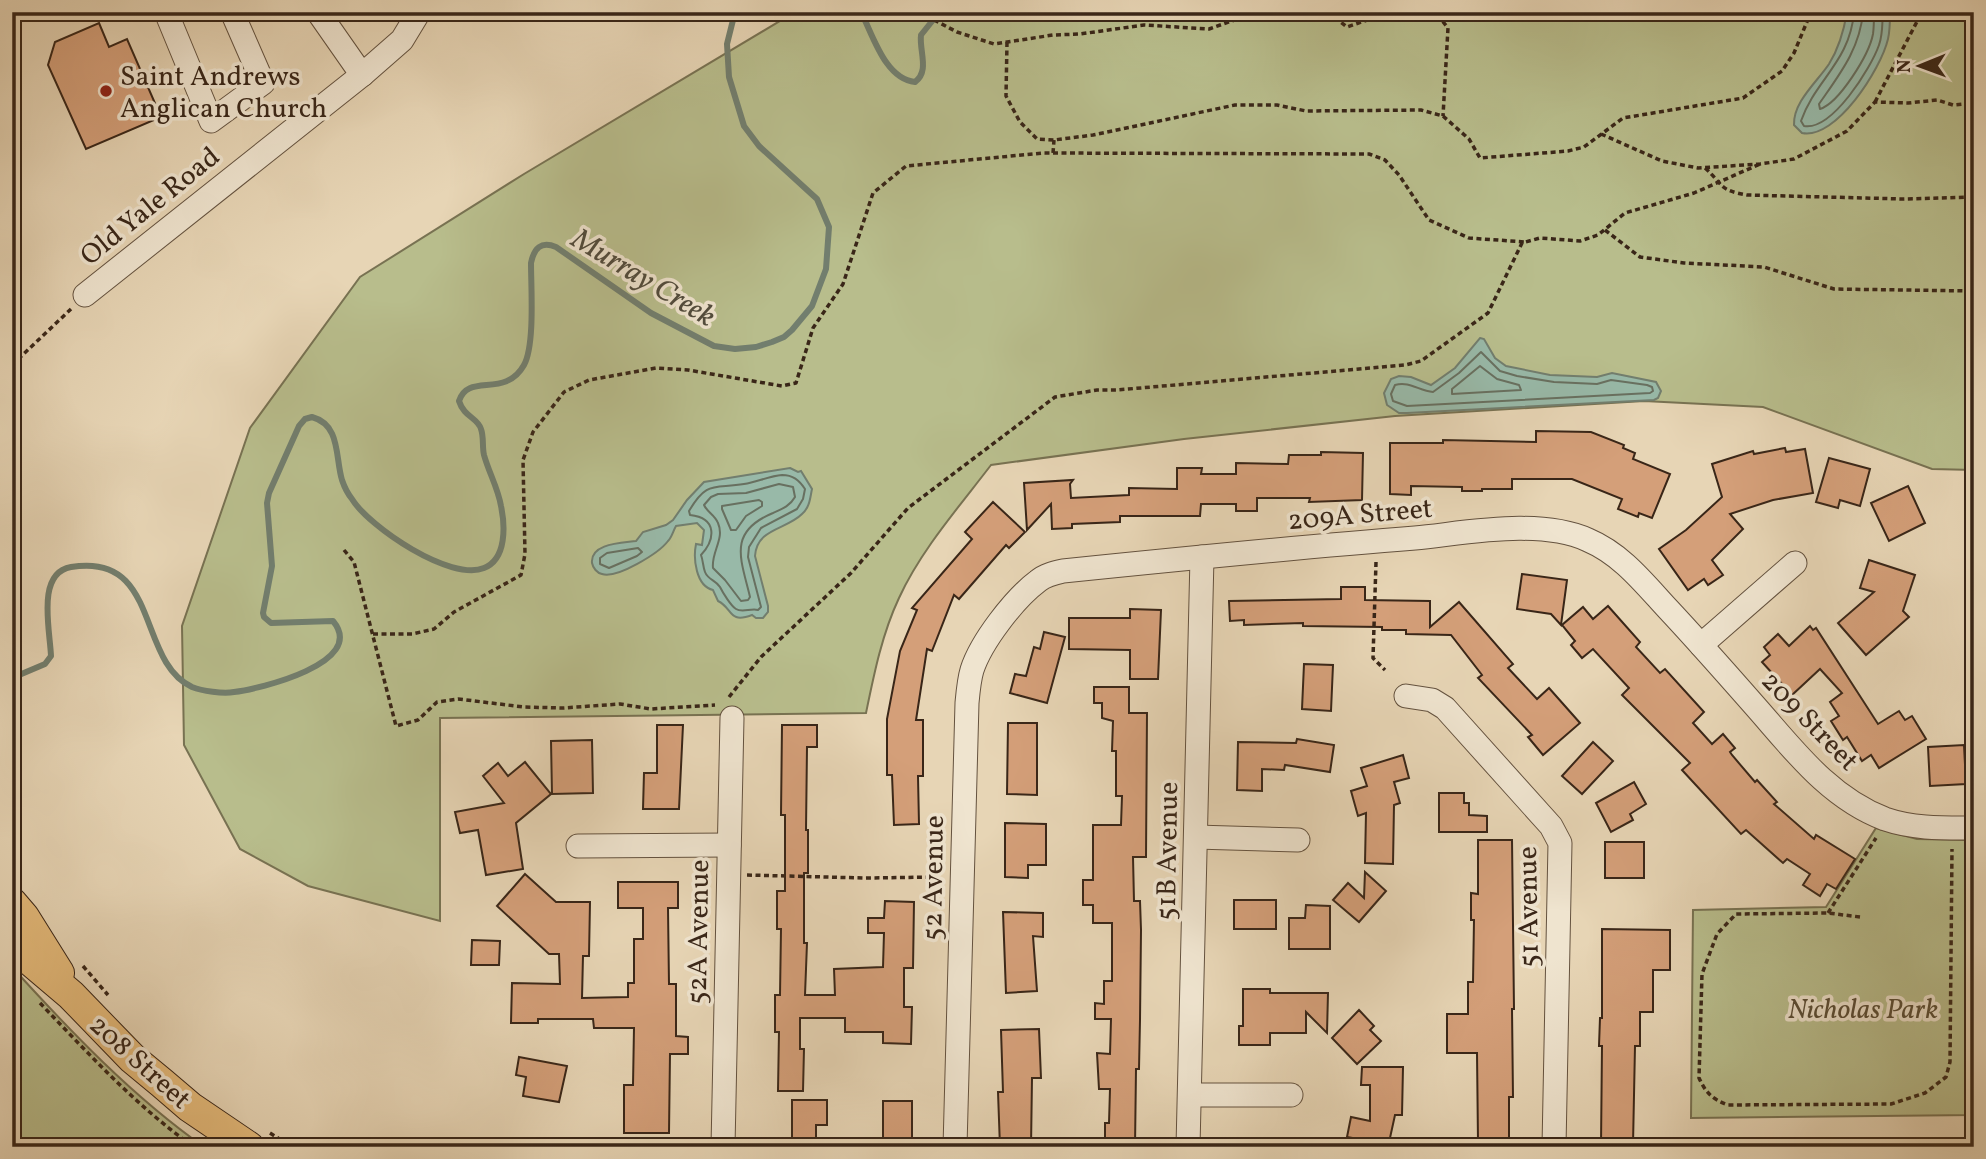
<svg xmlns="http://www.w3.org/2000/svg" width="1986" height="1159" viewBox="0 0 1986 1159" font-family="Vollkorn,serif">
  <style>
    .green { fill: #b8bd8c; stroke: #787252; stroke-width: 2 }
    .water { fill: #98b9a8; stroke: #727e6e; stroke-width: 2 }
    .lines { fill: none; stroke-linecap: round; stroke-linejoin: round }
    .shore { stroke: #687060; stroke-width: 2 }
    .stream { stroke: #727e6e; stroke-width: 6 }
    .building { fill: #d49f79; stroke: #392618; stroke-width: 2 }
    .minor-casing { stroke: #64523f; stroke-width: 25 }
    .major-casing { stroke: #392618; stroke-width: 32 }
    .path { stroke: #392618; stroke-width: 3.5; stroke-dasharray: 5 3.5; stroke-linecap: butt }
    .minor { stroke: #efe4cf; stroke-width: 23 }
    .major { stroke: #e4ba7a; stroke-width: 30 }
    .poi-dot { fill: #8f2418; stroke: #efe4cf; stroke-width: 2.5 }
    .labels { text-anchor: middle; stroke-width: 7; stroke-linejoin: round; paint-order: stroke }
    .poi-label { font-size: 28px; fill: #392618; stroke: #efe4cf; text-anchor: start }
    .street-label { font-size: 28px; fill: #392618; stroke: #efe4cf }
    .park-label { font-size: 28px; font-style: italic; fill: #594c35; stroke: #efe4cf }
    .water-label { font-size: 30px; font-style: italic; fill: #514b3c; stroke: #efe4cf }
  </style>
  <rect width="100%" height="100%" fill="#e7d5b5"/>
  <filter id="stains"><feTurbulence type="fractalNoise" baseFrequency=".00286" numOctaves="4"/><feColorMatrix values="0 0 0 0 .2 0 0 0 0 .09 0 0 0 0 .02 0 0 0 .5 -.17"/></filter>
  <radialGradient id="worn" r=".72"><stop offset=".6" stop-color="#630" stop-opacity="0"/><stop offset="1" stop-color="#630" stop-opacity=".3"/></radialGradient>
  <g class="green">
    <path d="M795 12H1974V470L1932 469 1763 407 1644 401 1395 416 1184 439 991 465C959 507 921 550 899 598 882 634 874 674 866 713L440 718V921L308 886 240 849 184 745 182 626 250 428 360 277 524 174Z"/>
    <polygon points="1876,828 1917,839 1969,840 1974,1115 1691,1118 1693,910 1826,907"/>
    <path d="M12 967C71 1032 132 1096 204 1147H12Z"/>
  </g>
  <g class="water">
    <path d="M1847 12H1890C1890 21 1890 31 1888 39 1881 69 1836 140 1802 133L1794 125C1793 102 1817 82 1829 64 1839 48 1844 30 1847 12Z"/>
    <polygon points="1480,338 1484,339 1495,358 1506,366 1550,375 1597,377 1612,373 1656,382 1661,391 1658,398 1654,400 1407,413 1399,413 1387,405 1384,393 1391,379 1399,376 1411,377 1431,385 1455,368"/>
    <path d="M790 468 798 472 801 471 812 489C810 498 810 507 802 514 786 530 757 528 755 556L768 606V612L763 618H756L752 615C728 624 733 608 718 601L713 590C696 586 693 559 696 544L702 545 704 530 697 523 676 526C673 531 672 537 668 541 659 553 617 579 602 574 597 573 593 568 592 563 590 543 623 543 636 541L643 532 666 525 673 520 687 500 704 482Z"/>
  </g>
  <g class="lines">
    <g class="shore">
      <path d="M1854 12C1850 62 1815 80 1801 121L1804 126C1832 131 1871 68 1879 45 1883 34 1882 23 1883 12"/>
      <path d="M1863 12C1860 49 1839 75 1819 104L1820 109C1839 103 1869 55 1873 34 1874 27 1874 19 1874 12"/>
      <path d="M1481 352 1500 371 1517 376 1554 382 1597 384 1611 380 1647 385 1652 387 1653 391 1650 393 1407 406 1393 401 1391 394 1395 385C1410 381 1419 391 1433 392L1459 373Z"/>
      <polygon points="1480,366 1497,379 1519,385 1521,390 1452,394 1452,389"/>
      <path d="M782 475C793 475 799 480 805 489L803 499 797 509 761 528 749 547 748 557 761 607 758 610C751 608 742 613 736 609 731 606 723 593 720 587 716 580 708 580 705 572 703 567 703 560 701 555 715 540 718 518 690 515L689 511C707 480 714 489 744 484 757 482 769 476 782 475Z"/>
      <path d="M779 484 793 487 795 497C790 506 782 509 773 513 727 532 741 559 750 597L748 600 741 601 725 580 713 568C711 552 725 539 718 523 715 515 707 512 704 505L711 497 718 494 746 493Z"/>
      <polygon points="759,500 762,502 762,506 746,516 736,530 731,530 722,509 722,506"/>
      <polygon points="638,548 642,552 637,556 609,568 600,564 600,558 607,553"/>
    </g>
    <g class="stream">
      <path d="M861 12C873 35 885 79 915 82 930 71 919 51 921 35L933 20 947 12"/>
      <path d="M12 678 45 664 51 656C50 630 36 573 71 567 161 552 136 661 192 687 202 691 223 694 234 692 259 689 368 663 333 621L271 623 264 617 263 613 272 566 267 503 269 493 299 426 305 419 312 417C341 425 335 457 342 480 344 486 348 494 352 499 369 527 451 582 484 568 507 559 505 525 501 506 498 488 489 473 484 455 482 447 484 437 481 429 478 418 464 417 459 401 468 372 505 399 524 365 535 345 531 288 531 263 534 248 541 241 556 247L651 313 714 346 735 349 756 347 772 342 784 337 792 330 812 306 826 269 829 227 817 199 759 146 744 126 729 77 727 44 735 12"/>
    </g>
  </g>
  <g class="building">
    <polygon points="99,23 109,47 127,39 161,117 86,149 48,65 55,42"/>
    <polygon points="1536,431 1591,432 1624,445 1623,448 1635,453 1633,459 1670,474 1652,518 1639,513 1638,517 1618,509 1622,499 1572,479 1512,479 1512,489 1482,489 1482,491 1462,491 1462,487 1411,486 1411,495 1390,494 1390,443 1443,443 1443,440 1536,442"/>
    <polygon points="1785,448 1786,452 1805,449 1813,493 1773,500 1730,514 1743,529 1712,560 1723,575 1708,585 1704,579 1688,590 1659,549 1686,530 1722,497 1712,464 1753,451 1754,454"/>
    <polygon points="1321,452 1363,453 1362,500 1309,502 1310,498 1257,498 1257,511 1236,511 1236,504 1201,504 1200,516 1120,516 1120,522 1072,524 1072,528 1052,529 1051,504 1027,530 1024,483 1073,480 1070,484 1071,498 1129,495 1129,488 1177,489 1177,468 1202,468 1201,474 1236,474 1236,463 1288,464 1289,455 1321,455"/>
    <polygon points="1829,458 1870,469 1860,506 1840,500 1838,508 1816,502"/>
    <polygon points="1908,486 1925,523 1889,541 1871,503"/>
    <polygon points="993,502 1025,532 1009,548 1006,545 959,599 954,595 932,651 927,649 916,720 923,720 923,776 918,776 919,824 894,825 892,775 887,775 887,719 900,651 917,610 912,608 972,539 965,532"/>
    <polygon points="1869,560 1915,575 1903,611 1909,617 1866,655 1838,623 1874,592 1860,588"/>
    <polygon points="1522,574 1567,580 1561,625 1551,614 1517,609"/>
    <polygon points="1341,587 1365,587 1365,600 1430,601 1430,627 1459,602 1513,664 1508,668 1537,699 1549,688 1580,723 1543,755 1528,737 1532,735 1478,678 1482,675 1451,635 1406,634 1406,630 1382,630 1382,627 1303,626 1303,623 1244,625 1244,620 1230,621 1229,601 1341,599"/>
    <polygon points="1608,606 1640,642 1636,647 1660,673 1665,669 1704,712 1693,723 1712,744 1723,734 1735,748 1730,752 1732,755 1755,782 1757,780 1777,802 1774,804 1814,839 1816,835 1855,859 1836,889 1827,884 1820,896 1803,885 1810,874 1787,859 1783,863 1746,830 1741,834 1682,770 1690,763 1622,695 1629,688 1593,649 1582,658 1571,645 1575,641 1562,625 1583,607 1593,619"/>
    <polygon points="1130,609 1161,610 1158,679 1130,679 1130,650 1069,649 1069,618 1130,618"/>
    <polygon points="1810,626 1813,630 1816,628 1878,724 1899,711 1905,720 1912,716 1926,739 1879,768 1871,755 1862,761 1847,737 1843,740 1831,721 1839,716 1830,702 1842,693 1820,669 1792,695 1762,662 1770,655 1764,647 1778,634 1789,646"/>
    <polygon points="1044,632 1065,637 1047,703 1010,693 1015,674 1026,676 1034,647 1040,649"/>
    <polygon points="1304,664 1333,665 1331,711 1302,709"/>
    <polygon points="1094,687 1129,687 1129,713 1147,713 1146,857 1133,857 1134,901 1140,901 1141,930 1140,1020 1139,1069 1136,1069 1135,1147 1105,1147 1105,1123 1109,1123 1110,1089 1099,1089 1097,1053 1110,1054 1111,1019 1095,1019 1095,1003 1104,1004 1104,981 1112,981 1112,923 1093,923 1093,905 1083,905 1083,880 1093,880 1093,825 1121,825 1122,796 1116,796 1116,751 1112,751 1113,721 1102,718 1102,703 1094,703"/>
    <polygon points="1008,723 1037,723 1037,795 1007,794"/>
    <polygon points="657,725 683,725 679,809 643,809 644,773 657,773"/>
    <polygon points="782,725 817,725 817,747 807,747 806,830 808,830 808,873 804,873 804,943 807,943 805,995 835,995 834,969 883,967 884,933 868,933 868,918 884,918 885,901 914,902 913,968 904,968 904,1007 912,1007 911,1044 883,1043 883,1032 845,1032 845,1018 800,1018 800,1049 804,1049 803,1091 778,1091 779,1032 775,1032 775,995 780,995 781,929 777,929 777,891 785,891 785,815 781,815"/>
    <polygon points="1297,739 1334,745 1330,772 1285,765 1284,770 1262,769 1262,791 1237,790 1238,742 1296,743"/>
    <polygon points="592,740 593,793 552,794 551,741"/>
    <polygon points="1593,742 1613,761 1582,794 1562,776"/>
    <polygon points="1964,745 1966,784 1930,786 1928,747"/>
    <polygon points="1403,755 1409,778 1394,782 1400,803 1394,805 1393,864 1365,863 1366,813 1358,816 1351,791 1367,786 1361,768"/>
    <polygon points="525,762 551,794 516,823 523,869 486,875 478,830 460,833 455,812 504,803 483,776 498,763 508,776"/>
    <polygon points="1634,782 1646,804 1630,814 1633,820 1611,832 1596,803"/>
    <polygon points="1439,793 1464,793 1464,803 1469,803 1469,815 1487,816 1487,832 1439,832"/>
    <polygon points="1005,823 1046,824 1046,865 1028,865 1028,878 1005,877"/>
    <polygon points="1478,840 1512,840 1514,1009 1512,1009 1513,1097 1509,1097 1509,1141 1478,1141 1477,1053 1447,1053 1447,1014 1468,1014 1468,982 1473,982 1474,920 1471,920 1471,893 1478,894"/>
    <rect x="1605" y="842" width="39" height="36"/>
    <polygon points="1365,872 1386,891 1359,922 1333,900 1348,883 1364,898"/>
    <polygon points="525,874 556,902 590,902 589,956 583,956 582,998 628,997 628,983 634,983 634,939 643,939 643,908 618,908 618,882 678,882 678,908 668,908 669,984 676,984 676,1036 688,1037 688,1054 670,1054 669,1133 624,1133 624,1085 633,1085 634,1028 594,1028 593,1019 538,1019 538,1023 511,1023 512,983 560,984 559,954 549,954 497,906"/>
    <rect x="1234" y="900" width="42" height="29"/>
    <polygon points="1306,905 1330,906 1330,949 1289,949 1289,918 1305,918"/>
    <polygon points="1003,912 1043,913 1043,937 1033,936 1037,991 1006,993"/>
    <polygon points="1602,929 1670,930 1670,970 1653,970 1653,1012 1640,1012 1640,1046 1635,1046 1633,1145 1601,1145 1602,1046 1599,1046 1600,1018 1602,1018"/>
    <polygon points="472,940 500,941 499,965 471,965"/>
    <polygon points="1243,989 1270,989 1270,993 1328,993 1327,1033 1306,1012 1306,1033 1270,1033 1270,1045 1239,1045 1239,1026 1243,1026"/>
    <polygon points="1359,1010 1374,1026 1370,1030 1381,1041 1357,1064 1332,1038"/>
    <polygon points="1039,1029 1041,1078 1032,1078 1031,1147 1000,1147 998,1092 1003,1092 1001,1030"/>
    <polygon points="519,1057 567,1066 559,1102 523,1096 526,1077 516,1075"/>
    <polygon points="1362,1067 1403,1067 1402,1115 1395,1115 1388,1147 1351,1147 1353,1138 1347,1137 1351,1117 1370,1121 1370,1085 1361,1085"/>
    <polygon points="792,1100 827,1100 827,1125 816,1125 816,1143 792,1143"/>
    <rect x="883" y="1101" width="29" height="46"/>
  </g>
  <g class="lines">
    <defs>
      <g id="minor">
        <polyline points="166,12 211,121 263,83 232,12"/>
        <polyline points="318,12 362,75"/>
        <polyline points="85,295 362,75 402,40 419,12"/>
        <polyline points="1701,645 1795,563"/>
        <polyline points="1406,696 1432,700 1445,708 1551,826 1560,843 1554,1147"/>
        <polyline points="1196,837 1298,840"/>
        <polyline points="578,846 729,845"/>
        <polyline points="1190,1095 1291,1095"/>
        <polyline points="723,1147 732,718"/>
        <path d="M955 1147 967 703C968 692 969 680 972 670 981 642 1014 599 1038 581 1045 575 1054 573 1063 571 1180 559 1298 547 1415 538 1467 533 1539 518 1588 540 1621 554 1643 582 1667 608 1697 640 1726 673 1755 706 1793 749 1829 798 1885 819 1914 829 1944 828 1974 828"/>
        <polyline points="1188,1147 1202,557"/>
      </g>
      <g id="major">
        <polyline points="12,903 24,917 59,973"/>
        <polyline points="12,945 71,995 133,1059 162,1083 190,1107 249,1147"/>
      </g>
    </defs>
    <use href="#minor" class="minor-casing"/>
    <use href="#major" class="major-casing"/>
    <g class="path">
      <polyline points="919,12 957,32 994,44 1053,35 1080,34 1144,25 1209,29 1257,12"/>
      <polyline points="1328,12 1347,27 1390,12"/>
      <polyline points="1429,12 1440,18 1448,28 1443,116"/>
      <polyline points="1007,42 1006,96 1020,122 1037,139 1054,140 1093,135 1235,105 1277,105 1306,111 1421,110 1443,116 1469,139 1480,158 1568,151 1584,147 1623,118 1743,98 1782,71 1794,53 1811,12"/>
      <polyline points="1875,102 1922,12"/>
      <polyline points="1601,134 1662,161 1698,168 1760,164 1794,159 1847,131 1875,102 1908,103 1937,100 1953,105 1974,103"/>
      <polyline points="1053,153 1054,140"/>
      <path d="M1705 168C1724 185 1718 190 1747 195L1904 199 1974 197"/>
      <polyline points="1605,230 1640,257 1684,263 1764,267 1834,289 1974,291"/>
      <polyline points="12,365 71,309"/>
      <polyline points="344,550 354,562 396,726 418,720 437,702 458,699 524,707 563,708 620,704 651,709 715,705"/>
      <polyline points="1376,562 1373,658 1385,670"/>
      <polyline points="373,634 412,634 434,629 454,612 521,575 525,554 523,460 533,432 564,392 589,380 656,368 688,370 782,386 796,383 813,328 843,284 873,193 906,166 1043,153 1369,154 1385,160 1399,175 1429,220 1469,238 1525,242"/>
      <polyline points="729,697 761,657 851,573 908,508 1055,397 1097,390 1117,390 1405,365 1421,361 1488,313 1522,243 1540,238 1580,241 1598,235 1625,213 1694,193 1760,164"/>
      <polyline points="747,875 865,878 942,877"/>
      <polyline points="1828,913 1876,838"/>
      <path d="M1860 917 1828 913 1736 914 1717 934 1702 974 1699 1078C1706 1093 1712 1099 1728 1105L1891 1104 1925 1093 1946 1077 1950 1062 1952 849"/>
      <polyline points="83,966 108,995"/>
      <path d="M40 1003C88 1053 137 1107 194 1147"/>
      <polyline points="270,1133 292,1147"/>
    </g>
    <use href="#minor" class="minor"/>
    <use href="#major" class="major"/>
  </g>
  <circle class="poi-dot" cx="106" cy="91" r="7"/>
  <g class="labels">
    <g class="poi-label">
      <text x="120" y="85">Saint Andrews<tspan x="120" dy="32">Anglican Church</tspan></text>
    </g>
    <g class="street-label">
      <text transform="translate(149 205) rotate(-39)" y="10">Old Yale Road</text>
      <text transform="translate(1360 513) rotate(-5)" y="10">209A Street</text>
      <text transform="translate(1811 720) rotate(46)" y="10">209 Street</text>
      <text transform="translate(1166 851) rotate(-89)" y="10">51B Avenue</text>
      <text transform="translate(932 878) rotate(-89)" y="10">52 Avenue</text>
      <text transform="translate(1527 907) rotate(-91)" y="10">51 Avenue</text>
      <text transform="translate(697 932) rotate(-89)" y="10">52A Avenue</text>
      <text transform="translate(141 1061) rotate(42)" y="10">208 Street</text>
    </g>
    <g class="park-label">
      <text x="1863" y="1018">Nicholas Park</text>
    </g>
    <g class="water-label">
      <text transform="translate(644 277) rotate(31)" y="10">Murray Creek</text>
    </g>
  </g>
  <rect width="1986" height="1159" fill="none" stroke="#e7d5b5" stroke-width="42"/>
  <rect x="14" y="14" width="1958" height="1131" fill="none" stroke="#392618" stroke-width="3.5"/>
  <rect x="21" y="21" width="1944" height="1117" fill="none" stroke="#392618" stroke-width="2"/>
  <g transform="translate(1920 66) rotate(269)" stroke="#efe4cf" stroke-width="5" paint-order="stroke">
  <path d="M0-5L12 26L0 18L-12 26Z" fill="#392618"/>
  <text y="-10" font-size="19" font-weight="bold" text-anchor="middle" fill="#392618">N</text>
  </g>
  <rect width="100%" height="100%" filter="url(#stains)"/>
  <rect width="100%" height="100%" fill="url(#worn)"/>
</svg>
